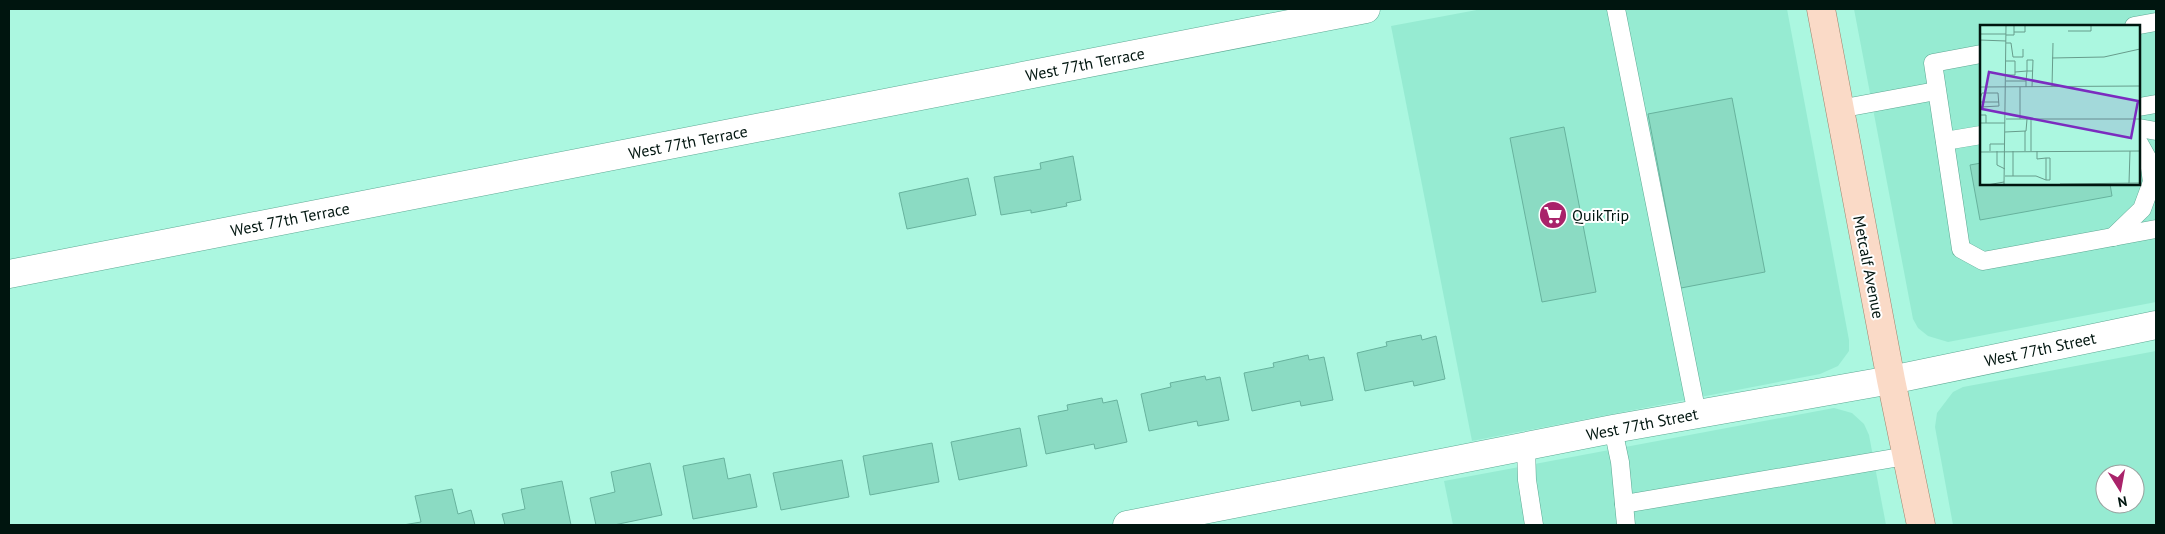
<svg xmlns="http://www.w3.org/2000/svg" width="2165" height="534" viewBox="0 0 2165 534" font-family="'PT Sans',sans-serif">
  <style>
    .built { fill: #96ebd2; fill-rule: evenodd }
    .building { fill: #8bdbc3; stroke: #67b29d }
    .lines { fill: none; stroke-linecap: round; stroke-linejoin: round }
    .service-casing { stroke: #5ea994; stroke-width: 19 }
    .minor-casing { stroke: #5ea994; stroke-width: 29 }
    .primary-casing { stroke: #a1856e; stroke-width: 29 }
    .service { stroke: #fff; stroke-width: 18 }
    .minor { stroke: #fff; stroke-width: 28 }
    .primary { stroke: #fadac7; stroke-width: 28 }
    .labels { text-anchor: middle; stroke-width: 4; stroke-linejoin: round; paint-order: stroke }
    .street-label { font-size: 16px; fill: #00150f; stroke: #fff }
    .poi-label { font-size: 16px; fill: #00150f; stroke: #fff; text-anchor: start }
    .inset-road { fill: none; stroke: #679d8c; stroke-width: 1 }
    .view { fill: #7b2cbf; fill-opacity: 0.15; stroke: #7b2cbf; stroke-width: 2.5 }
    .inset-edge { fill: none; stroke: #00150f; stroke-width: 2.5 }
  </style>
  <rect width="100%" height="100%" fill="#abf7e0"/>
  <g class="built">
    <polygon points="1482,9 1787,9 1849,340 1849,351 1838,366 1820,374 1472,441 1391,26"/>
    <path d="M1854 9H2156V302L1948 342 1928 336 1918 328 1913 319ZM1981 26H2139V184H1981Z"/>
    <path d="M2156 351V525H1953L1935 427 1937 413 1953 392 1963 387ZM2105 474H2135V504H2105Z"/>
    <polygon points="1834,408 1852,413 1864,424 1869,435 1886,525 1453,525 1444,481"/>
  </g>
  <g class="building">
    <polygon points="1732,98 1765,272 1681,288 1648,114"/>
    <polygon points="1564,127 1596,292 1542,302 1510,138"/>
    <polygon points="1073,156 1081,200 1066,203 1067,206 1031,213 1031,210 1001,215 994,177 1041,169 1040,163"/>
    <polygon points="1981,163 1981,184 2110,184 2112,196 1980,220 1970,165"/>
    <polygon points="968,178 976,215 907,229 899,193"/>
    <polygon points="1421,335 1422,340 1436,336 1445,379 1414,386 1413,381 1365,391 1357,353 1387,346 1386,342"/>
    <polygon points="1308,355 1309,360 1324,357 1333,400 1301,406 1300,401 1252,411 1244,373 1274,367 1273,363"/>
    <polygon points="1205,376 1206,380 1220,377 1229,420 1198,426 1197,421 1149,431 1141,394 1171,387 1170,383"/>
    <polygon points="1102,398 1103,403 1117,400 1127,442 1095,449 1094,444 1046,454 1038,416 1068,410 1067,405"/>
    <polygon points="1020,428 1027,466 959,480 951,442"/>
    <polygon points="932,443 939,482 870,495 863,456"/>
    <polygon points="724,458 728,479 750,474 757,507 693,519 683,466"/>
    <polygon points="842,460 849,497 781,510 773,473"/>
    <polygon points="650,463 662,515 614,525 596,525 590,498 615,492 611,472"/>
    <polygon points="562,481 571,525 505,525 502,514 525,509 521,489"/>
    <polygon points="452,489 458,514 471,510 475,525 403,525 421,522 415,496"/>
  </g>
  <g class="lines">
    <defs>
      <g id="service">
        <polyline points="1616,9 1697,414"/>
        <polyline points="2134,26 2156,22"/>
        <polyline points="1981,54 1933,63 1961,249 1983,261 2156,229"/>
        <polyline points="2139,107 2156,104"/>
        <polyline points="1839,109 1936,91"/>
        <polyline points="2139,128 2156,131"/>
        <polyline points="1945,141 1981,135"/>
        <polyline points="2113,237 2142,209 2152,182 2149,161 2139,143"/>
        <polyline points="1613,429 1620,462 1624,504 1906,456"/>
        <polyline points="1526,447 1527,480 1534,525"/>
        <polyline points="1624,504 1626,525"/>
      </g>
      <g id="minor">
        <polyline points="9,274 1366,9"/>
        <polyline points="1127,525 1613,429 1891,380 2156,325"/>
      </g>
      <polyline id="primary" points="1821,9 1891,380 1921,525"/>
    </defs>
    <use href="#service" class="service-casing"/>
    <use href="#minor" class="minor-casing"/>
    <use href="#primary" class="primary-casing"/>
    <use href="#service" class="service"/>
    <use href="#minor" class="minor"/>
    <use href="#primary" class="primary"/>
  </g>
  <defs>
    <symbol id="supermarket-disc" viewBox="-11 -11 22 22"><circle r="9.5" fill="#a9236a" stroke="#fff"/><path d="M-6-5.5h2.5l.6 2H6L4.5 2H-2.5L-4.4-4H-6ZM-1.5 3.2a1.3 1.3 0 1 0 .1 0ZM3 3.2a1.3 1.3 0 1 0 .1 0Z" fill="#fff"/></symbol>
  </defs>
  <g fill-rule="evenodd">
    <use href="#supermarket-disc" x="1537" y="199" width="32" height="32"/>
  </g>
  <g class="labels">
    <g class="street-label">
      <text transform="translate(1085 64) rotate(-11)" y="6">West 77th Terrace</text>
      <text transform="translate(688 142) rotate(-11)" y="6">West 77th Terrace</text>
      <text transform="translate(290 219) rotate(-11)" y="6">West 77th Terrace</text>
      <text transform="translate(1869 267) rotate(79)" y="6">Metcalf Avenue</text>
      <text transform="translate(2040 349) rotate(-12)" y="6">West 77th Street</text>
      <text transform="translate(1642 424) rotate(-11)" y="6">West 77th Street</text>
    </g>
    <g class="poi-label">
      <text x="1572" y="221">QuikTrip</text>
    </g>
  </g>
  <g transform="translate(1980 25)">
    <rect width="160" height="160" fill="#abf7e0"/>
    <path class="inset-road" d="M88 6H111V0M34 7H45V0M0 9H26M26 10H34V0M0 15 26 16M26 18H31L33 32H43V24M72 33 124 32 160 24M35 47 47 46 46 56M26 50H35V36H26M26 56H46V62M0 62 160 61M40 62V94M52 62 53 35H47V46H53M72 62 73 18M0 74 2 68H18L19 81M0 77H19M0 82 19 81M0 94V90H6V98M26 94H160M0 98H25M45 106V126M25 107 46 106 47 94M10 126V119H25M17 126V140L25 144M51 126V94M0 127 160 126M66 133H70V155H66M25 151H56L66 155V133L57 134V126M33 151V126M149 158 150 126M80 159 160 158M7 160 24 157M24 160 26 0"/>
    <path class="view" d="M9 47 158 76 151 113 2 84Z"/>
    <rect width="160" height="160" class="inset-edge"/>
  </g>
  <rect width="2165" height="534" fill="none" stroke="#00150f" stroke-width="20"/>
  <g transform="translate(2120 489) rotate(169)"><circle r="24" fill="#ffffff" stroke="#99a19f"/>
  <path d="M0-4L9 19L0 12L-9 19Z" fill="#a9236a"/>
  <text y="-8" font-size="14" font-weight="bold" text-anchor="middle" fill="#00150f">N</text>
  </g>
</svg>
